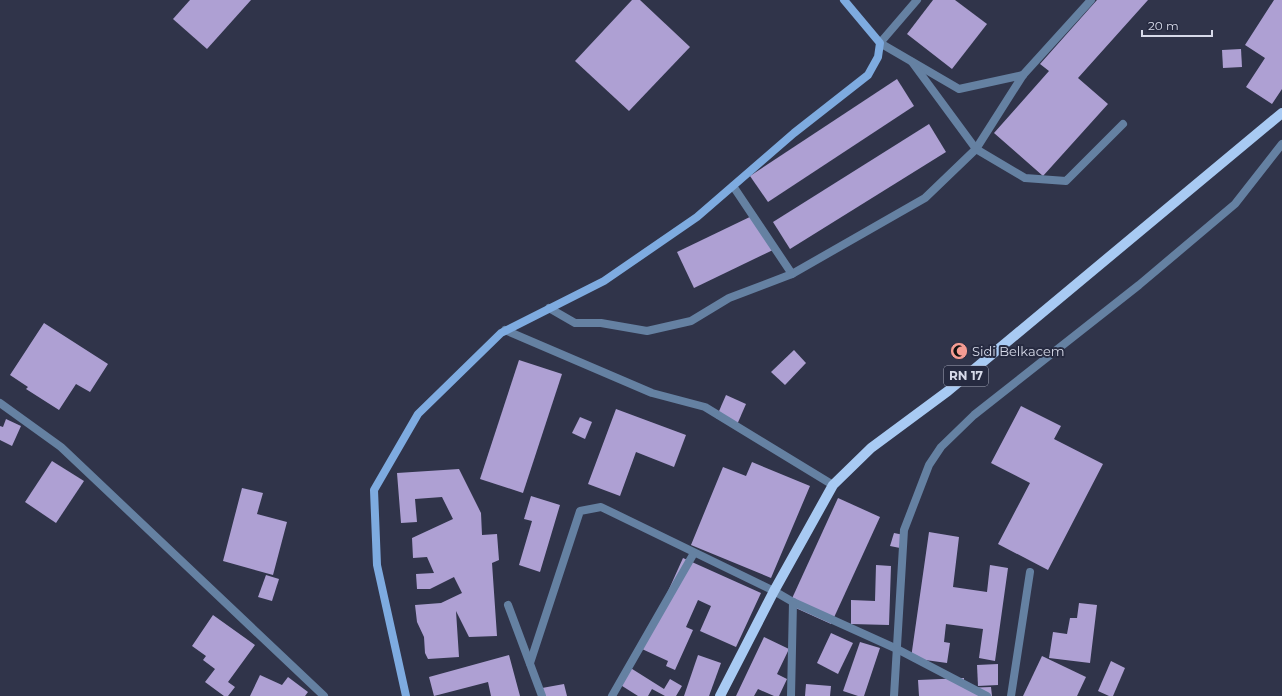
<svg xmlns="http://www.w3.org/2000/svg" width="1282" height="696" viewBox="0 0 1282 696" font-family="Montserrat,sans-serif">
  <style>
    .building { fill: #aea0d3 }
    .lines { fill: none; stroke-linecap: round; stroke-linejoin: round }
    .minor { stroke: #6581a2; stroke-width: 8 }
    .secondary { stroke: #7eabe0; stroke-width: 8 }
    .primary { stroke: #a8caf3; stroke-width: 10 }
    .labels { text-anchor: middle; stroke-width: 4; stroke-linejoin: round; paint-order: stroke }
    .shield { fill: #262a40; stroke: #a2a5b6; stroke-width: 1 }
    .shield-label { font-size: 12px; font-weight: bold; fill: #d7dae9 }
    .poi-label { font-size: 13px; fill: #d7dae9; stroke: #262a40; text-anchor: start }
  </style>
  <rect width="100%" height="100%" fill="#30344a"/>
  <g class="building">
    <polygon points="190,0 251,0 207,49 173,19"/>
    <polygon points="632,0 640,0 690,47 629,111 575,61"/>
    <polygon points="933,0 955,0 987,24 952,69 907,34"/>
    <polygon points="1097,0 1148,0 1078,78 1108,104 1043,176 994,133 1049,71 1040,64"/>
    <polygon points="1274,0 1282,0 1282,89 1272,104 1246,87 1265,58 1245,45"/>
    <polygon points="1241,49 1242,67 1223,68 1222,50"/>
    <polygon points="897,79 914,106 768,202 750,176"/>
    <polygon points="929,124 946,152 790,249 773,222"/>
    <polygon points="756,214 773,250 694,288 677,252"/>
    <polygon points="44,323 108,364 90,392 76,384 59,410 26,389 28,387 10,375"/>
    <polygon points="794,350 806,363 785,385 771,372"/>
    <polygon points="519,360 562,374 523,493 480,479"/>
    <polygon points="726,395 746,404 736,427 716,418"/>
    <polygon points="1021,406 1061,426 1054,439 1103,464 1048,570 998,544 1030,483 991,463"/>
    <polygon points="616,409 686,435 674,467 636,452 620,496 588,484"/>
    <polygon points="580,417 592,422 585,439 572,433"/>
    <polygon points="6,419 21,426 12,446 0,440 0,426 3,427"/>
    <polygon points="52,461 84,481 56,523 25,502"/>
    <polygon points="752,462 810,486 771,578 691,545 723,467 746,476"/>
    <polygon points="459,469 481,513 482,535 497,534 499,560 492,563 497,636 469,637 456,611 459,657 428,659 425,653 424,637 417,622 415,605 441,603 462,593 454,577 430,589 417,589 416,574 434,573 427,557 413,558 412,538 453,519 442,497 415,499 417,522 401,523 397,473"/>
    <polygon points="242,488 263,493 257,514 287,522 273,575 223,561"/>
    <polygon points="531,496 560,505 540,572 519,565 532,521 524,519"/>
    <polygon points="838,498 880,517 831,624 789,605"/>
    <polygon points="929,532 959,537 953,587 987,592 990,565 1008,568 995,661 979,658 983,629 946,624 944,642 950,643 947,663 911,658"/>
    <polygon points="894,533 904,535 900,548 890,546"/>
    <polygon points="683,558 761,593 736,647 700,631 711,606 698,600 686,627 693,630 675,670 666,666 668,661 642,649"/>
    <polygon points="876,565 891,566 889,625 851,624 851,600 875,601"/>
    <polygon points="266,575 279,579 272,601 258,597"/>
    <polygon points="1079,603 1097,605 1090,663 1049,658 1053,632 1067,634 1070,618 1077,618"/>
    <polygon points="213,615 255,645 228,682 235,687 228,696 224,696 205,682 215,669 203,660 206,656 192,646"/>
    <polygon points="831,633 853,643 838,674 817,663"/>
    <polygon points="764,637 789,649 777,674 787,679 779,696 774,696 758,689 754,696 736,696"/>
    <polygon points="860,642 880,648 864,696 858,696 843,691"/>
    <polygon points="509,655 520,696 491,696 488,682 434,696 429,677"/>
    <polygon points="698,655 721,663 709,696 684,696"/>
    <polygon points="1042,656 1086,677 1077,696 1023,696"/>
    <polygon points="1111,661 1125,668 1113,696 1109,696 1098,691"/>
    <polygon points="998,664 998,685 978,686 977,665"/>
    <polygon points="629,667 664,689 670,679 682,686 676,696 665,696 652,689 648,696 638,696 619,684"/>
    <polygon points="260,675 282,685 288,677 308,692 305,696 250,696"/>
    <polygon points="964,678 964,688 991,687 992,696 919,696 918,680"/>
    <polygon points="564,684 567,696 544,696 542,688"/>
    <polygon points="806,684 831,686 830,696 805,696"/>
  </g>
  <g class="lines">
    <g class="minor">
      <polyline points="917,0 880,43 959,89 1023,75"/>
      <polyline points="912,62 976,149 1025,178 1066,181 1123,124"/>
      <polyline points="733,186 792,274 925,198 976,149 1023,75 1091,0"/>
      <polyline points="549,308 575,323 601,323 647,331 691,321 729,298 792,274"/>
      <polyline points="505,330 652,393 705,407 833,485"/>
      <polyline points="0,403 61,447 324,696"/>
      <polyline points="508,605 542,696"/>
      <polyline points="530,663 580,511 601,507 774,591 793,602 897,649 987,696"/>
      <polyline points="612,696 694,553"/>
      <polyline points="791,696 793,602"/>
      <polyline points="894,696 904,530 929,465 941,447 974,415 1139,285 1235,204 1282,144"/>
      <polyline points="1011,696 1030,572"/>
    </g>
    <polyline class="secondary" points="406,696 377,565 374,490 418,414 501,333 604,281 697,217 794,133 868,75 878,57 880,43 844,0"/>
    <polyline class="primary" points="720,696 774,591 833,485 871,448 948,391 1282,113"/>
  </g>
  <defs>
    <symbol id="mosque-disc" viewBox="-11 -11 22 22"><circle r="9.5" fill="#f59c93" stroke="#262a40"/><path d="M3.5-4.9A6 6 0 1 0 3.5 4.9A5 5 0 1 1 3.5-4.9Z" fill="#111"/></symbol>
  </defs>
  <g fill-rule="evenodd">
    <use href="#mosque-disc" x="949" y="341" width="20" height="20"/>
  </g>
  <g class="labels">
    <rect class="shield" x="944" y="366" width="44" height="20" rx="3"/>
    <g class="shield-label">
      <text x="966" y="380">RN 17</text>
    </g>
    <g class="poi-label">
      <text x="972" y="356">Sidi Belkacem</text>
    </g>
  </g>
  <path d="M1142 30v6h70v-6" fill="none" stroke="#d7dae9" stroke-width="2"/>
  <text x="1148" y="30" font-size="12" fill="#d7dae9" stroke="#262a40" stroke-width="3" paint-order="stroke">20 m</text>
</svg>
